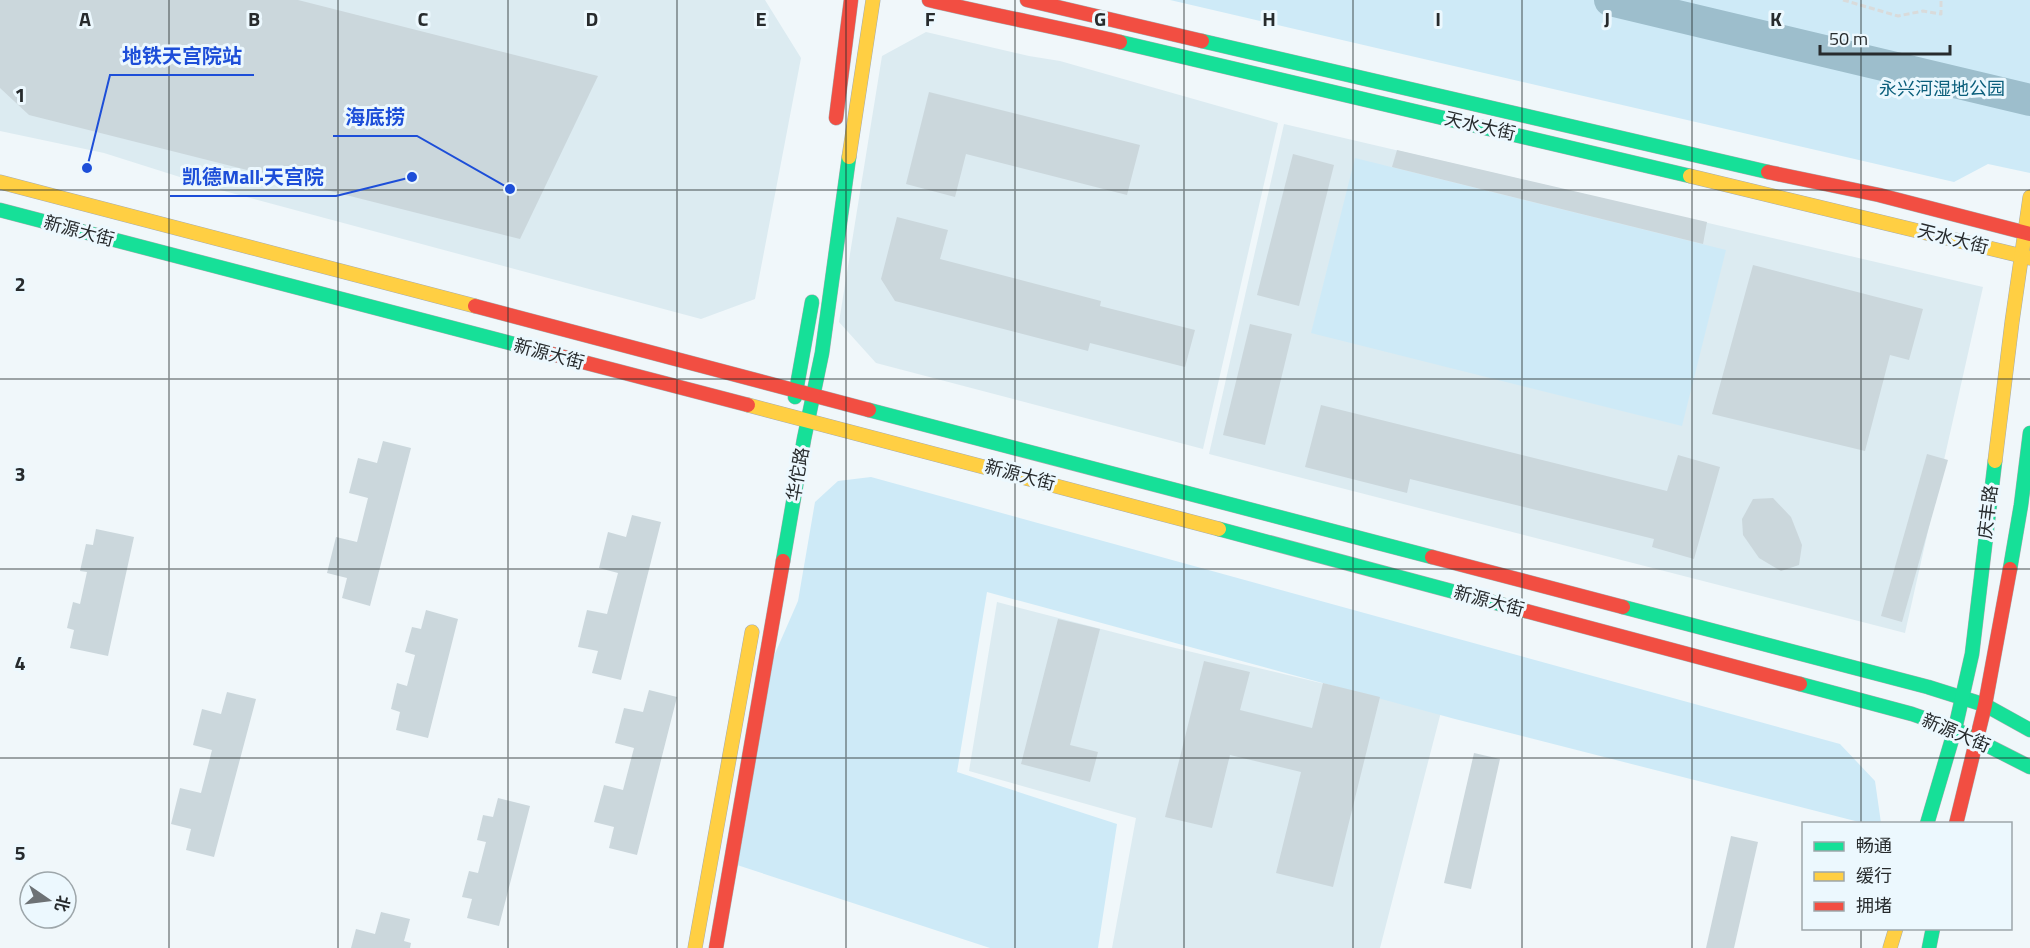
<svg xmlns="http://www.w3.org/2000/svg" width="2030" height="948" viewBox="0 0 2030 948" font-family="'Titillium Web','Noto Sans SC',sans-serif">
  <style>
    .built { fill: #dcebf1 }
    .green { fill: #ceeaf7 }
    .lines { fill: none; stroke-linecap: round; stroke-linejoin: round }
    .river { stroke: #9dbecc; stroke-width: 32 }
    .building { fill: #cbd7dc }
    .fast-casing { stroke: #a7acaf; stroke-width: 15 }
    .slow-casing { stroke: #a7acaf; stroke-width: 15 }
    .jam-casing { stroke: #a7acaf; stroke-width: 15 }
    .path { stroke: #d9dbdb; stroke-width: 3; stroke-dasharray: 6 3; stroke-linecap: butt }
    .fast { stroke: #16e098; stroke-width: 14 }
    .slow { stroke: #ffcf43; stroke-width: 14 }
    .jam { stroke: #f24e42; stroke-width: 14 }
    .grid { fill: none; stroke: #272b2d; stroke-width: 1.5; stroke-opacity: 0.55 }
    .labels { text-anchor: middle; stroke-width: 6; stroke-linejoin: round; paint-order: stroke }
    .park-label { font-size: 18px; fill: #0a5e7b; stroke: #ecf8fe }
    .street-label { font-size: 18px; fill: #272b2d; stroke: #ecf8fe }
    .grid-label { font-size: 20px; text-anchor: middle; font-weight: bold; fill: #272b2d; stroke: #ecf8fe; stroke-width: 6; stroke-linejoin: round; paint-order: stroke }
    .leader { fill: none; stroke: #1d4ed8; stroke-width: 2 }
    .callout-dot { fill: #1d4ed8; stroke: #ecf8fe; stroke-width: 2 }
    .callout-label { font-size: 20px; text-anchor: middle; font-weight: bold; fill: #1d4ed8; stroke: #ecf8fe; stroke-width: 6; stroke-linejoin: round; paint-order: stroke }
  </style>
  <rect width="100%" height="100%" fill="#f0f7fa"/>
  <g class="built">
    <polygon points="0,0 765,0 801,58 755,299 701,319 224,191 104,153 0,131"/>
    <polygon points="926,32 1029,56 1060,61 1278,123 1203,449 876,363 839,322 882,56"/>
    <polygon points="1284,124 1983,287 1905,633 1209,454"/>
    <polygon points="997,602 1167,646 1441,712 1380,948 1112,948 1136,818 969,771"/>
  </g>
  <g class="green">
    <polygon points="1170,0 2030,0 2030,173 1988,164 1954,182"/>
    <polygon points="1355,158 1726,250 1682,426 1311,333"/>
    <polygon points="871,477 1840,744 1875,781 1881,823 1863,823 1455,719 987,592 957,772 1117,824 1098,948 990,948 734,864 763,681 798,601 815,502 838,481"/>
  </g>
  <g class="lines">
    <polyline class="river" points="1610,0 2030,100"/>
  </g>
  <g class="building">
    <polygon points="0,0 298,0 598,76 520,239 29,115 0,88"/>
    <polygon points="929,92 1140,145 1127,195 966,154 955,197 906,184"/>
    <polygon points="1397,150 1707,222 1703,244 1392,167"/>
    <polygon points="1293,154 1334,165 1299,306 1257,295"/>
    <polygon points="897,217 948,230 940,259 1101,301 1100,306 1195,330 1185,367 1090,343 1088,351 895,301 881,279"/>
    <polygon points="1753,265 1923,309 1909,360 1890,355 1865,451 1712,414"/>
    <polygon points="1250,324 1292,334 1265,445 1223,435"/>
    <polygon points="1321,405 1667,491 1678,455 1720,467 1694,559 1652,547 1654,539 1410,479 1407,493 1305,467"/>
    <polygon points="383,441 411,448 370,606 342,598 347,578 327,573 336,537 357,542 368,498 349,493 358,458 377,463"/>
    <polygon points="1927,454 1948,460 1902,622 1881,616"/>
    <polygon points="1773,498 1791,517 1802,545 1799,565 1781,571 1759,558 1743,535 1742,519 1753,499"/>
    <polygon points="632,515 661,522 621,680 592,673 598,651 578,647 587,610 607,614 618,573 599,568 608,532 626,537"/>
    <polygon points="96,529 134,537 108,656 70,648 74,630 67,628 73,602 80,604 87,572 80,571 86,544 93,545"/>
    <polygon points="426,610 458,619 428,738 396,730 400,712 391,709 397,683 407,686 415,655 405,652 412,627 421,629"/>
    <polygon points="1058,619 1100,629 1070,745 1098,752 1090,782 1021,764"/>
    <polygon points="1204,661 1250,672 1240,710 1312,728 1323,683 1380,697 1333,887 1276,873 1301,772 1230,755 1212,828 1165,817"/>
    <polygon points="649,690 677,697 637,855 609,848 614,827 594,822 604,785 623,790 634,748 615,743 624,708 643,712"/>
    <polygon points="227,692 256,699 214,857 186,850 191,829 171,824 180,788 201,793 212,750 193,745 202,709 221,714"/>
    <polygon points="1474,753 1500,759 1471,889 1444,883"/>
    <polygon points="498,798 530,806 499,926 467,918 472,899 462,897 469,871 478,873 486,842 477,840 483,815 493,817"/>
    <polygon points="1731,836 1758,842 1734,948 1706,948"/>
    <polygon points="381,912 410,919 404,941 411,943 410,948 351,948 356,929 375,934"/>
  </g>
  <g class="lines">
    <defs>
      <g id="fast">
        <polyline points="1202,41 1768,172"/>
        <polyline points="1120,42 1690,176"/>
        <polyline points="0,210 533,349"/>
        <polyline points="795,397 812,302"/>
        <polyline points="869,410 1432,557"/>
        <polyline points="1219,529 1526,611"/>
        <polyline points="783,561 804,439 822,353 849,157"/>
        <polyline points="2010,569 2021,505 2030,433"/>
        <polyline points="1623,607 1928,687 1985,705 2030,730"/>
        <polyline points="1800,684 1912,714 1955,729 2030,767"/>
        <polyline points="1927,824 1955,729 1972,654 1995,461"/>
        <polyline points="1929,948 1933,928"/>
      </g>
      <g id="slow">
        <polyline points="849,157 873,0"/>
        <polyline points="1690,176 2030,258"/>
        <polyline points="0,182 475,306"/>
        <polyline points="748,405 1219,529"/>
        <polyline points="1995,461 2012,322 2030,197"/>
        <polyline points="695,948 752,632"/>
        <polyline points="1890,948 1896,928"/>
      </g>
      <g id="jam">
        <path d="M929 0C992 15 1056 27 1120 42"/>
        <polyline points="1027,0 1202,41"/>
        <polyline points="836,118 851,0"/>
        <polyline points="1768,172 1879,195 2030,234"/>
        <polyline points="475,306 869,410"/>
        <polyline points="533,349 748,405"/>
        <polyline points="1432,557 1623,607"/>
        <polyline points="1526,611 1800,684"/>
        <polyline points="1956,824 1985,705 2010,569"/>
        <polyline points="716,948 783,561"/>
      </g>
    </defs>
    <use href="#fast" class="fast-casing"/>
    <use href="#slow" class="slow-casing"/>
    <use href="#jam" class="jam-casing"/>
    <polyline class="path" points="1843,0 1898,16 1923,11 1941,14 1941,0"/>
    <use href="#fast" class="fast"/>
    <use href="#slow" class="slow"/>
    <use href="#jam" class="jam"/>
  </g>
  <path class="grid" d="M169 0V948M338 0V948M508 0V948M677 0V948M846 0V948M1015 0V948M1184 0V948M1353 0V948M1522 0V948M1692 0V948M1861 0V824M0 190H2030M0 379H2030M0 569H2030M0 758H2030M1861 928V948"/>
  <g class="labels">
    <g class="park-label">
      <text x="1942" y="95">永兴河湿地公园</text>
    </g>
    <g class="street-label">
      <text transform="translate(1480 126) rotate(13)" y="6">天水大街</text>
      <text transform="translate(79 231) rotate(15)" y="6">新源大街</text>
      <text transform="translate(1953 239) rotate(14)" y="6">天水大街</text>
      <text transform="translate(549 354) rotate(15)" y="6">新源大街</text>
      <text transform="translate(798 474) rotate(-80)" y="6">华佗路</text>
      <text transform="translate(1020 475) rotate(15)" y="6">新源大街</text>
      <text transform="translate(1988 512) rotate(-83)" y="6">庆丰路</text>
      <text transform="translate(1489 601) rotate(15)" y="6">新源大街</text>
      <text transform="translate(1956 733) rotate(23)" y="6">新源大街</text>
    </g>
  </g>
  <g class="grid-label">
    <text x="85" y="26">A</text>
    <text x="254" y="26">B</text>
    <text x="423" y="26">C</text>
    <text x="592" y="26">D</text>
    <text x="761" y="26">E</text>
    <text x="930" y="26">F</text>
    <text x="1100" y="26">G</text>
    <text x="1269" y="26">H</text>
    <text x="1438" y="26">I</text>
    <text x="1607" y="26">J</text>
    <text x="1776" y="26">K</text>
    <text x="20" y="102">1</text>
    <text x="20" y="291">2</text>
    <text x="20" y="481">3</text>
    <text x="20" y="670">4</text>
    <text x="20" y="860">5</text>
  </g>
  <path class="leader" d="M87 168L110 75H254M510 189L417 136H333M412 177L336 196H170"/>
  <g class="callout-dot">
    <circle cx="87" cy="168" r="6"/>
    <circle cx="510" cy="189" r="6"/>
    <circle cx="412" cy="177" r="6"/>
  </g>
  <g class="callout-label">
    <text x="182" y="63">地铁天宫院站</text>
    <text x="375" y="124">海底捞</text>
    <text x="253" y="184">凯德Mall·天宫院</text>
  </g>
  <rect x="1802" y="822" width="210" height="108" fill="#ecf8fe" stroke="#9da6aa" stroke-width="1.5"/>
  <rect x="1814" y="842" width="30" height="9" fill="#16e098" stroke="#9da6aa" stroke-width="1.5"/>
  <text x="1856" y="852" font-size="18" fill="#272b2d">畅通</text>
  <rect x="1814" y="872" width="30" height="9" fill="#ffcf43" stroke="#9da6aa" stroke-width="1.5"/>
  <text x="1856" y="882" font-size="18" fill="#272b2d">缓行</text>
  <rect x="1814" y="902" width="30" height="9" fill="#f24e42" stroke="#9da6aa" stroke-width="1.5"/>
  <text x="1856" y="912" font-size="18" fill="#272b2d">拥堵</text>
  <g transform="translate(48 900) rotate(104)"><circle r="28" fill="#ecf8fe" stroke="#9da6aa" stroke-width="1.5"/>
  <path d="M0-4.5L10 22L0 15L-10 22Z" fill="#6d7275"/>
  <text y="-9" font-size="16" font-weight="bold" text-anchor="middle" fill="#272b2d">北</text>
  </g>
  <path d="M1820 45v9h130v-9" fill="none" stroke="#272b2d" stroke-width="3"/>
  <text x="1829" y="45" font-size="18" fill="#272b2d" stroke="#ecf8fe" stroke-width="4.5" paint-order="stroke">50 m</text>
</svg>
